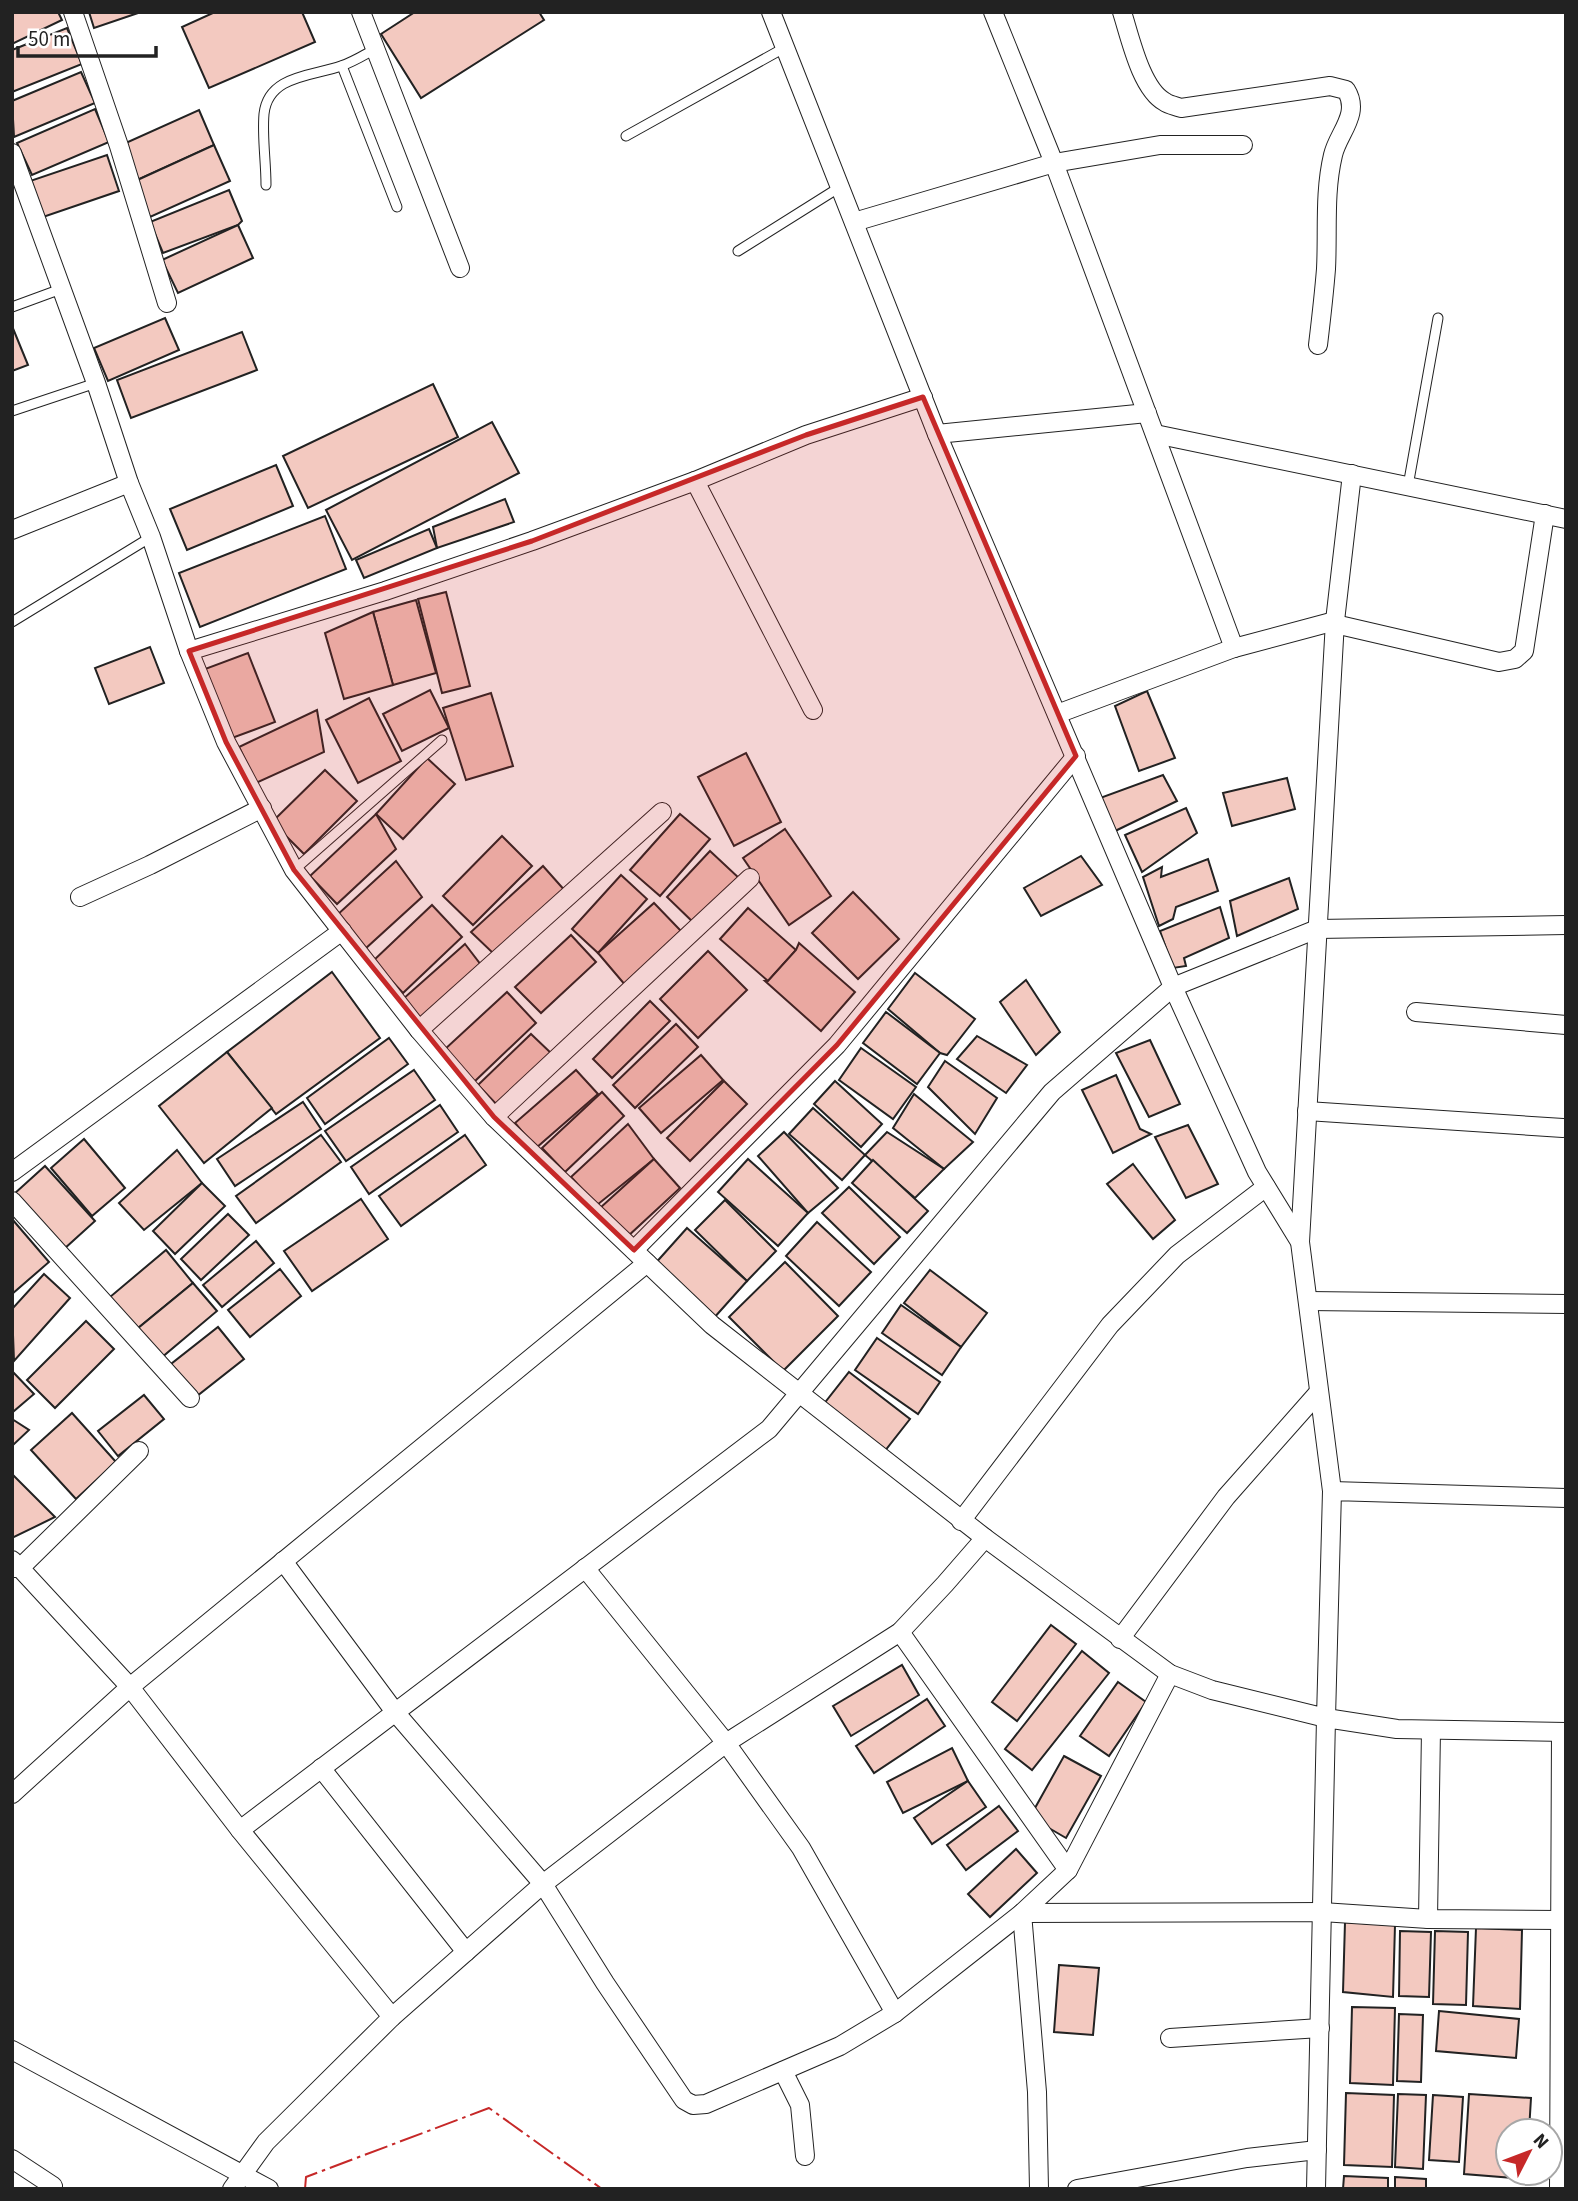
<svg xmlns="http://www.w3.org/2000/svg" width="1578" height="2201" viewBox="0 0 1578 2201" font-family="'Source Sans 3',sans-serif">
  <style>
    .building { fill: #f3c9c0; stroke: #222; stroke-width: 2 }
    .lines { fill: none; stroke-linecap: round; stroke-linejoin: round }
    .service-casing { stroke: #222; stroke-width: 11 }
    .minor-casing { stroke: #222; stroke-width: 20 }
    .service { stroke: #fff; stroke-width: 9 }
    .minor { stroke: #fff; stroke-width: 18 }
    .power { stroke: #c62828; stroke-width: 2; stroke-dasharray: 24 5 3.5 5; stroke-linecap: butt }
    .marked { fill: #c62828; fill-opacity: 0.2; stroke: #c62828; stroke-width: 5; stroke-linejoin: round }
  </style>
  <rect width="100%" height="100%" fill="#fff"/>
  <g class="building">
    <polygon points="12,12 58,12 62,20 12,44"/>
    <polygon points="89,12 141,12 94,28"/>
    <polygon points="215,12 302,12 315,42 209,88 182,27"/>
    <polygon points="415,12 539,12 544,20 421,98 381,34"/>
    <polygon points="67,28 82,64 12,92 12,50"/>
    <polygon points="81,72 95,103 14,137 12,101"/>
    <polygon points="95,109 109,142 32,175 17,143"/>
    <polygon points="199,110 214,145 135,181 119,146"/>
    <polygon points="214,145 230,181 150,217 133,182"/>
    <polygon points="107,155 119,191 43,217 30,181"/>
    <polygon points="229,190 242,221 238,225 163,253 150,222"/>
    <polygon points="238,225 253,258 178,293 162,260"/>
    <polygon points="165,318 179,350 108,381 94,348"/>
    <polygon points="12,326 28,365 12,371"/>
    <polygon points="242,332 257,370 131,418 117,380"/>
    <polygon points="433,384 458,437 308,508 283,456"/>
    <polygon points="492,422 519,473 352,560 326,510"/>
    <polygon points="276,465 293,506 187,550 170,509"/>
    <polygon points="505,499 514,522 437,548 433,527"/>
    <polygon points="325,516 346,569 200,627 179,573"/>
    <polygon points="429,529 437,548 364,578 356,560"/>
    <polygon points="446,592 470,686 442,693 418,599"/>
    <polygon points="416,600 436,673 393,685 373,612"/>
    <polygon points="373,612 393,685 344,699 325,633"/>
    <polygon points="150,647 164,683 109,704 95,668"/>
    <polygon points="248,653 275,722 232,738 205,669"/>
    <polygon points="430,690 449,728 402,751 383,714"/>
    <polygon points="1147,691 1175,758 1139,771 1115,706"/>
    <polygon points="491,693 513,766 466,780 443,708"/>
    <polygon points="369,698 401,761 358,783 326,720"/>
    <polygon points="317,710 324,752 256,783 239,747"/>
    <polygon points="746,753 781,822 734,846 698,777"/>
    <polygon points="427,758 455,784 403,839 376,814"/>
    <polygon points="325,770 357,801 304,854 272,822"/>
    <polygon points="1163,775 1177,801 1113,832 1100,798"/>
    <polygon points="1287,778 1295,809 1232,826 1223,793"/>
    <polygon points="1186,808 1197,833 1142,872 1125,835"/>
    <polygon points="376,814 396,849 337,904 310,876"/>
    <polygon points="680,814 710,839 660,896 630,870"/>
    <polygon points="785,829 831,896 789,925 743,858"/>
    <polygon points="502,836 532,866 473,925 443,896"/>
    <polygon points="710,851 740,879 696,925 667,897"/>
    <polygon points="1081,856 1102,885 1041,916 1024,888"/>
    <polygon points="1208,859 1218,891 1176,907 1173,919 1159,926 1143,877 1162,867 1161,877"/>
    <polygon points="396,861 422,897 365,949 336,916"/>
    <polygon points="543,866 567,893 496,956 471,932"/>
    <polygon points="621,875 647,899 598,953 572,929"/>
    <polygon points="1289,878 1298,909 1237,936 1230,901"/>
    <polygon points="853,892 899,939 858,979 812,933"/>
    <polygon points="654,903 681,931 626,986 598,953"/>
    <polygon points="432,905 462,937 403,993 373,961"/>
    <polygon points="1220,907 1229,938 1184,958 1186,966 1173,968 1160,931"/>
    <polygon points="748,908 796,950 768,981 720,939"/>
    <polygon points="571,935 596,962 541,1013 515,987"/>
    <polygon points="799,943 855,992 821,1031 765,981 768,981 796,950"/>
    <polygon points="465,944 481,965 422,1021 403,999"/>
    <polygon points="708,951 747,990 698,1038 660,999"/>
    <polygon points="332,972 380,1038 276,1114 227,1052"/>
    <polygon points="915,973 975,1019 947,1055 940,1053 888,1009"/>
    <polygon points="1026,980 1060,1032 1036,1055 1000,1002"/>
    <polygon points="507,992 536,1023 474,1082 444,1050"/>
    <polygon points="650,1001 670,1021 612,1078 593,1059"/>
    <polygon points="886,1012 940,1053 917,1084 863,1043"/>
    <polygon points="676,1024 698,1047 635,1108 613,1085"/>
    <polygon points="531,1034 553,1055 499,1107 478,1085"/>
    <polygon points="977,1036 1027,1065 1006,1093 957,1059"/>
    <polygon points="389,1038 408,1064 325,1124 307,1098"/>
    <polygon points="1150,1040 1180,1104 1149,1117 1116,1053"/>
    <polygon points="861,1048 916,1087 893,1119 839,1080"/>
    <polygon points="227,1052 272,1108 204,1163 159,1106"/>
    <polygon points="701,1055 723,1080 661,1133 639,1108"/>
    <polygon points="945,1061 997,1098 975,1134 928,1087"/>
    <polygon points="414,1070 435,1100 346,1161 325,1131"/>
    <polygon points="576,1070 598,1094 536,1148 515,1123"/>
    <polygon points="1116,1075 1140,1129 1151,1134 1113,1153 1082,1090"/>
    <polygon points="724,1081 747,1104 690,1161 667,1138"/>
    <polygon points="835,1081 882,1124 861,1147 814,1104"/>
    <polygon points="602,1092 624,1116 565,1172 542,1148"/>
    <polygon points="914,1094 973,1142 944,1169 893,1128"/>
    <polygon points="303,1102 321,1129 235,1186 217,1159"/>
    <polygon points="440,1105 458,1132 369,1194 351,1167"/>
    <polygon points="813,1108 865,1155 842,1180 789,1134"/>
    <polygon points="628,1124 654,1159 597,1205 571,1177"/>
    <polygon points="1188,1125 1218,1184 1186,1198 1155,1137"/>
    <polygon points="784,1132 838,1188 808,1213 758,1156"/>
    <polygon points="887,1132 944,1169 915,1198 865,1155"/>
    <polygon points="321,1135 341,1162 256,1223 236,1196"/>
    <polygon points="465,1135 486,1165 401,1226 379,1196"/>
    <polygon points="84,1139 125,1188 92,1216 51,1168"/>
    <polygon points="177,1150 202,1183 144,1230 119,1203"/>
    <polygon points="654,1159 680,1188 627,1237 600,1208"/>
    <polygon points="748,1159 808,1213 778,1246 718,1192"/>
    <polygon points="873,1160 928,1211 907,1233 852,1183"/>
    <polygon points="1133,1164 1175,1220 1153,1239 1107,1184"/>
    <polygon points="45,1166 95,1221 64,1249 14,1194"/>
    <polygon points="202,1183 225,1206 175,1254 153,1231"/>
    <polygon points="849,1187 900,1237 874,1264 822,1213"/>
    <polygon points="361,1199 388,1239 312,1291 284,1251"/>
    <polygon points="725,1200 776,1251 747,1281 695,1230"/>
    <polygon points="228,1214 249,1235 201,1280 181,1259"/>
    <polygon points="12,1219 49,1262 12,1294"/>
    <polygon points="817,1222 871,1272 839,1306 786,1256"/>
    <polygon points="687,1228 747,1281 713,1319 653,1266"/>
    <polygon points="256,1241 274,1263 222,1307 203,1285"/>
    <polygon points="166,1250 193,1283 137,1329 110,1297"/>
    <polygon points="785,1262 838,1316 783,1371 729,1317"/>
    <polygon points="280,1269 301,1296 250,1337 228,1310"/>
    <polygon points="930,1270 987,1313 961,1347 904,1303"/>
    <polygon points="44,1274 70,1298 14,1361 12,1309"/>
    <polygon points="193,1283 217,1311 161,1358 137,1329"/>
    <polygon points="901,1305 961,1347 942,1375 882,1333"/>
    <polygon points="86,1321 114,1349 55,1408 27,1380"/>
    <polygon points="218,1327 244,1359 197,1396 171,1364"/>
    <polygon points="877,1338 940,1382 918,1414 855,1370"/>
    <polygon points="12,1371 34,1394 14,1411 12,1410"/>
    <polygon points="849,1372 910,1419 884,1452 823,1405"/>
    <polygon points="144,1395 164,1419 118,1456 98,1431"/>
    <polygon points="72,1413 116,1462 76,1499 31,1450"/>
    <polygon points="12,1419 29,1430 12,1446"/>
    <polygon points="12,1474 55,1517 12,1538"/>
    <polygon points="1051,1625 1076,1644 1017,1721 992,1702"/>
    <polygon points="1082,1651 1109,1673 1032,1770 1005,1749"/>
    <polygon points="902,1665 919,1695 851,1736 833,1706"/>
    <polygon points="1118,1682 1146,1702 1109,1756 1080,1736"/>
    <polygon points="927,1699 945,1726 874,1773 856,1746"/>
    <polygon points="952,1748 968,1781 903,1813 887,1782"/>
    <polygon points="1064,1756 1101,1776 1066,1838 1030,1817"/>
    <polygon points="968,1781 986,1807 932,1844 914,1818"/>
    <polygon points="999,1806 1018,1831 966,1870 947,1845"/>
    <polygon points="1016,1849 1037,1873 990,1917 968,1894"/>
    <polygon points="1345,1922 1395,1925 1393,1997 1343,1992"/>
    <polygon points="1476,1928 1522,1930 1520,2009 1473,2006"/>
    <polygon points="1400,1931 1431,1932 1429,1997 1399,1996"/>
    <polygon points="1435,1931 1468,1932 1466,2005 1433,2004"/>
    <polygon points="1059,1965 1099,1968 1093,2035 1054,2032"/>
    <polygon points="1352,2007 1395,2008 1393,2085 1350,2083"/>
    <polygon points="1439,2011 1519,2019 1516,2058 1436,2051"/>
    <polygon points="1399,2014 1423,2015 1421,2082 1397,2081"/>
    <polygon points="1346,2093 1394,2095 1392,2167 1344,2165"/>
    <polygon points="1398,2094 1426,2095 1423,2169 1395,2167"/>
    <polygon points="1469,2094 1531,2098 1529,2131 1508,2131 1508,2173 1526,2173 1526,2179 1464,2174"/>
    <polygon points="1433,2095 1463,2097 1459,2162 1429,2160"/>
    <polygon points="1344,2176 1388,2178 1388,2189 1343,2189"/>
    <polygon points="1395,2177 1426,2179 1426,2189 1395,2189"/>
  </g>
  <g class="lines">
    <defs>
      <g id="service">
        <polyline points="342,66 397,207"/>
        <polyline points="626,136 784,48"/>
        <path d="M266 185C266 161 262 137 264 114 268 75 313 76 341 66 353 62 364 55 375 49"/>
        <polyline points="738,251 840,187"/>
        <polyline points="12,307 61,289"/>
        <polyline points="12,411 96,383"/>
        <polyline points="1408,486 1438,318"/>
        <polyline points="12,622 151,537"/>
        <polyline points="294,870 442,740"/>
      </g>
      <g id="minor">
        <polyline points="73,12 119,146 167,303"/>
        <polyline points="361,12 460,268"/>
        <polyline points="771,12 937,434 1173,987 1257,1172 1300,1242 1332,1491"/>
        <polyline points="993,12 1054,163 1234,648"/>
        <path d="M1122 12C1130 37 1141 89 1165 102 1169 105 1176 106 1181 108L1330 86 1346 90C1361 114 1338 133 1333 155 1324 193 1328 231 1326 269 1324 294 1321 320 1318 345"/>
        <polyline points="12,153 96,383 129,483 151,537 189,651 226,742 294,870 419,1030 494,1117 712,1325 985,1538"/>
        <polyline points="854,222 1054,163 1160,145 1243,145"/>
        <polyline points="937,434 1147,413"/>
        <polyline points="1155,434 1566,519"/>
        <polyline points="695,481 813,710"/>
        <polyline points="12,530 129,483"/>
        <polyline points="1335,624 1499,662 1515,659 1524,651 1545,514"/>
        <polyline points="189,651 385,591 532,541 695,481 806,435 923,397"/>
        <polyline points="1057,714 1234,648 1335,621"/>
        <polyline points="80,897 150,865 262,808"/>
        <polyline points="1416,1012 1566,1025"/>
        <polyline points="419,1030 662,812"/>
        <polyline points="1307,1111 1563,1128"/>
        <polyline points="494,1117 750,878"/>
        <polyline points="12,1172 342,931"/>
        <polyline points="12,1201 190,1398"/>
        <polyline points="1300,1242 1335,621 1352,474"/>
        <polyline points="634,1250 837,1045 1076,756"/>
        <polyline points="1308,1301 1566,1304"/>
        <polyline points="961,1521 1110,1325 1177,1255 1266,1187"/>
        <polyline points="12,1560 20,1568 139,1451"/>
        <polyline points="283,1561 395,1712 543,1884 605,1983 684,2100 693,2105 706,2104 840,2046 895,2013"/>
        <polyline points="12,1568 20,1568 130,1687 240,1830 392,2017"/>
        <polyline points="585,1568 726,1743 801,1848 895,2013 1022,1913 1068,1870 1170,1674"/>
        <polyline points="900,1632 1068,1870"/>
        <polyline points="1120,1639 1226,1497 1318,1393"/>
        <polyline points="321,1768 466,1952"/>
        <polyline points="12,1794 130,1687 647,1263"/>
        <polyline points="240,1830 769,1429 1052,1092 1173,987 1317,929 1566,925"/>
        <polyline points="1428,1919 1431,1730"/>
        <polyline points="1170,2038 1320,2028"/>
        <polyline points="12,2050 269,2189"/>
        <polyline points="783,2071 800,2105 805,2156"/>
        <polyline points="12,2159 53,2186"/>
        <polyline points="232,2189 266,2142 392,2017 543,1884 726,1743 900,1632 945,1584 985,1538 1170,1674 1212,1690 1326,1718 1332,1491 1566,1498"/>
        <polyline points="1039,2189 1037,2092 1022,1913 1322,1912 1428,1919 1560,1920"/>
        <polyline points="1077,2189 1247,2158 1317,2150"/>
        <polyline points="1316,2189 1326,1718 1397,1729 1566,1732"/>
        <polyline points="1559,2189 1561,1732"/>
      </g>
    </defs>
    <use href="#service" class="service-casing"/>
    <use href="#minor" class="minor-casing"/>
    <use href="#service" class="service"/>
    <use href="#minor" class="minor"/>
    <polyline class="power" points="305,2189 306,2177 489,2108 602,2189"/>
  </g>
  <path class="marked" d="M923 397 1076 756 837 1045 634 1250 494 1117 294 870 226 742 189 651 532 541 806 435Z"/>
  <rect width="1578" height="2201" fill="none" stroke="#222222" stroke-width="28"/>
  <g transform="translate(1529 2152) rotate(48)"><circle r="33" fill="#ffffff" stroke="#a7a7a7" stroke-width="2"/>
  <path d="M0-5L12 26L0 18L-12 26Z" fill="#c62828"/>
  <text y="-10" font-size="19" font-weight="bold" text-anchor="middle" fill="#222222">N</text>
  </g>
  <path d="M18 46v10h138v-10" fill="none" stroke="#222222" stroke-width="3.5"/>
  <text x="28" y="46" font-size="21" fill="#222222" stroke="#ffffff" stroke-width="5" paint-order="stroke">50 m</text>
</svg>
